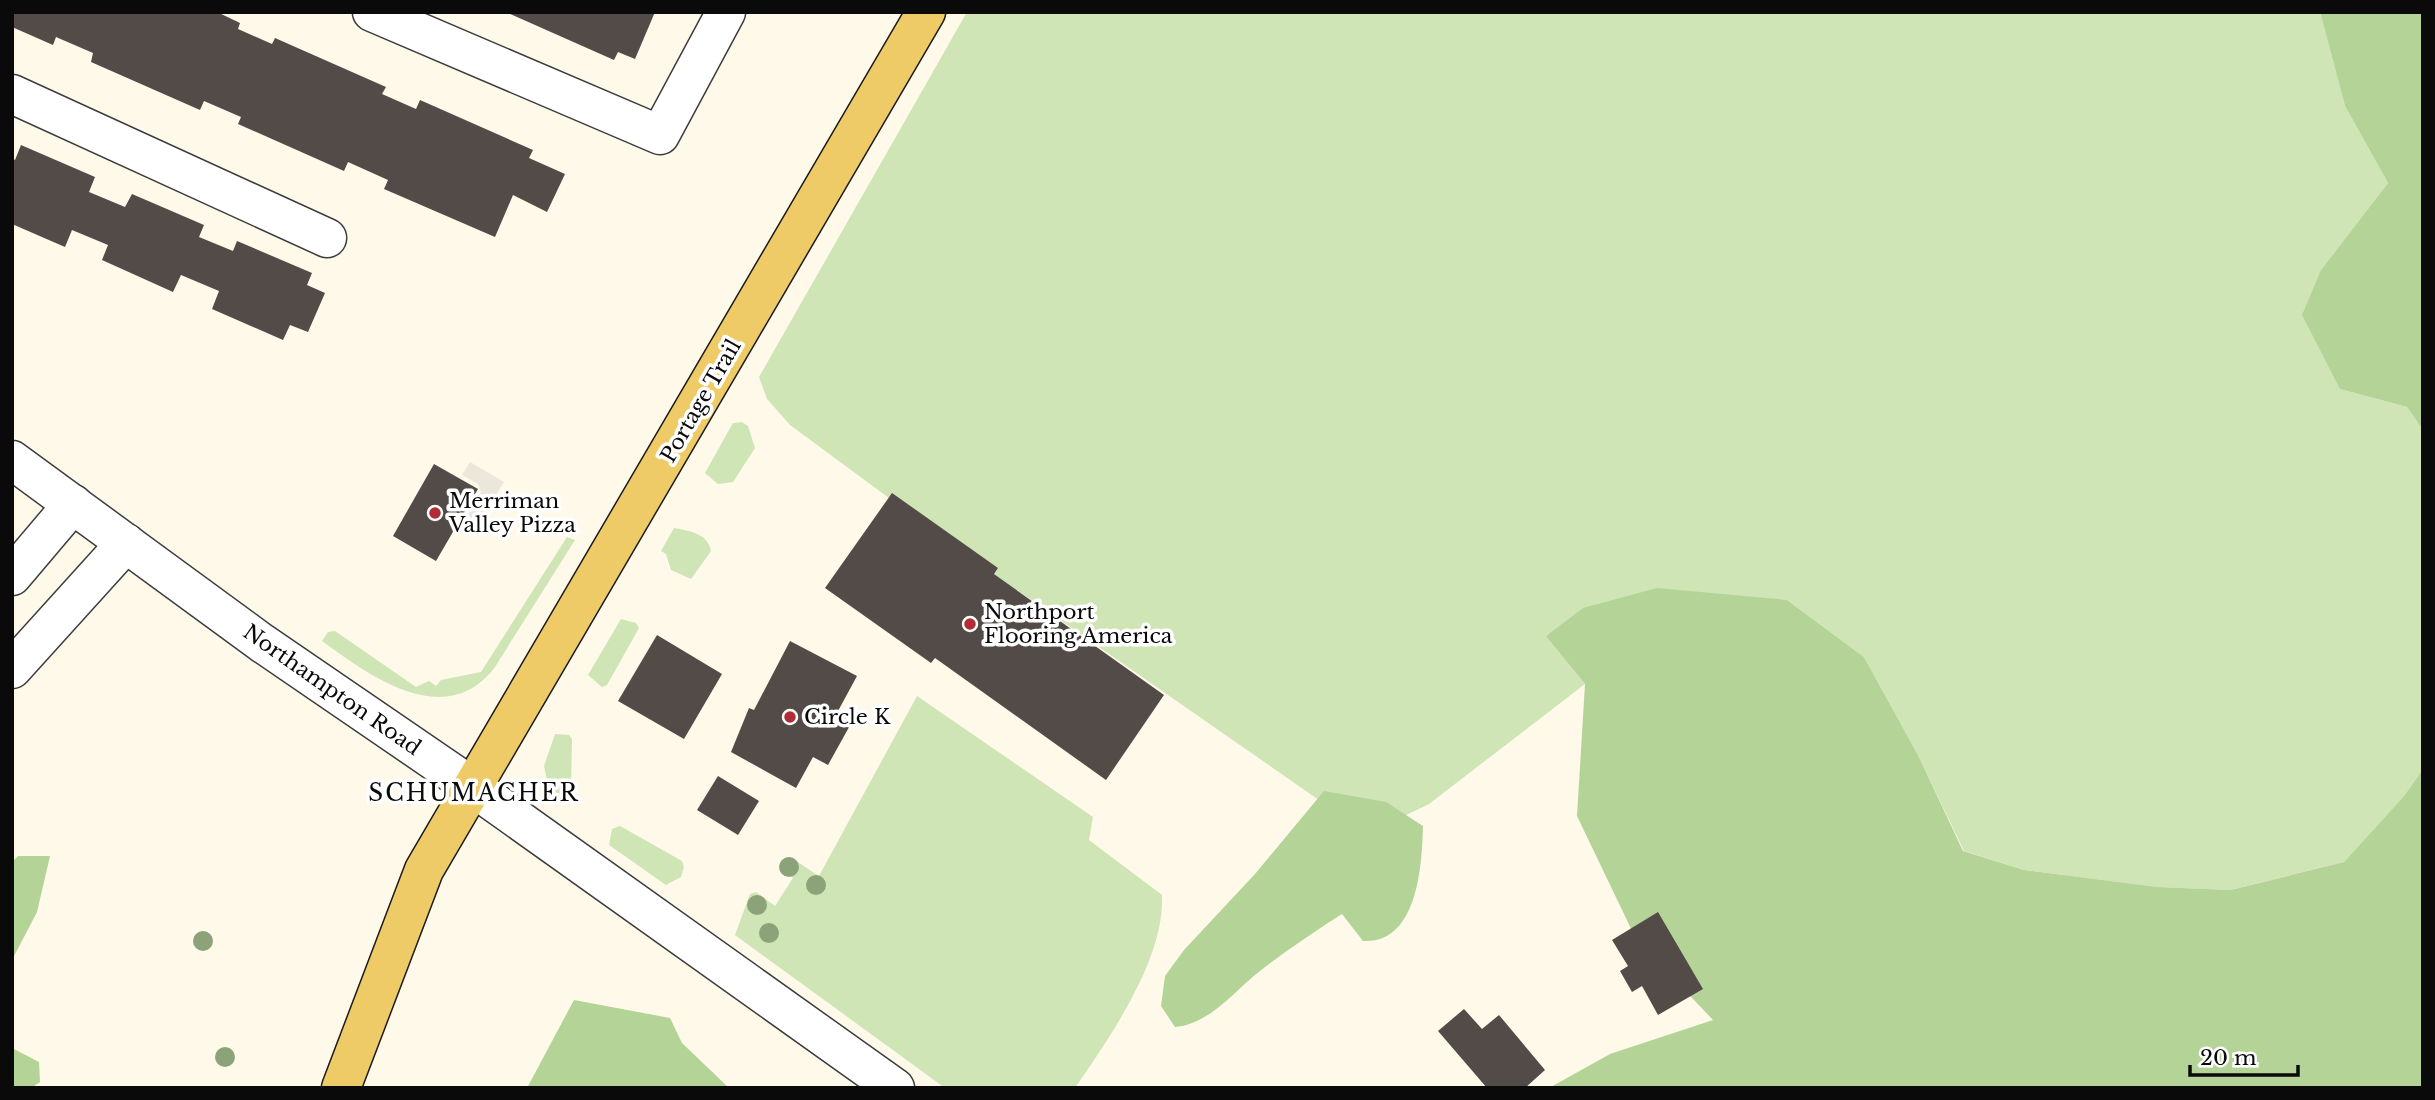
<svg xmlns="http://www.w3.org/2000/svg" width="2435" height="1100" viewBox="0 0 2435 1100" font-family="'Libre Baskerville',serif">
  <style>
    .green { fill: #cfe5b6 }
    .forest { fill: #b4d497 }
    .plaza { fill: #ebe7da }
    .building { fill: #524b48 }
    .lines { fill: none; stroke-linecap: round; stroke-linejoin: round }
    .minor-casing { stroke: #3d3d3d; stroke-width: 41 }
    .major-casing { stroke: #1b1b1b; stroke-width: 41 }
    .minor { stroke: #fff; stroke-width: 38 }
    .major { stroke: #efcb68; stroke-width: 38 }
    .tree { fill: #8ca37a }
    .poi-dot { fill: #b02d37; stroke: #fff; stroke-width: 2.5 }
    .labels { text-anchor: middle; stroke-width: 7; stroke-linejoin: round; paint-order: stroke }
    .street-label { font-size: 21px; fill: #0a0a0a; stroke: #fff }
    .poi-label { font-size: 21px; fill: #0a0a0a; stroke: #fff; text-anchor: start }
    .neighbourhood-label { font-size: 23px; letter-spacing: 2px; fill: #0a0a0a; stroke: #fff }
  </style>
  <rect width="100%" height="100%" fill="#fef9e9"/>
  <g class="green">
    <polygon points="967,12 2320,12 2345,106 2388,183 2321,270 2340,389 2407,407 2423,430 2423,769 2404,796 2344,862 2231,890 2158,887 2024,870 1964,851 1919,757 1864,657 1787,600 1546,635 1585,684 1429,804 1396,820 1329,807 994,574 998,568 889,498 790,425 767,399 759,377"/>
    <polygon points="742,422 748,426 755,448 733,482 718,484 705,473 733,423"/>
    <path d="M674 528C689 531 708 533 711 551L691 579 671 570 666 554 661 551Z"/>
    <path d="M567 537 575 540 495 667C446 732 370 676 322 641L328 632 335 631 416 687 429 681 436 686 441 680 481 672Z"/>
    <polygon points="621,619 636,623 639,628 607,685 602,687 588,675"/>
    <path d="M917 696 1093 817 1089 840 1162 895C1165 959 1110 1037 1075 1088H945L735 935 750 894 756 892 775 906 793 878 780 869 790 857 819 876Z"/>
    <polygon points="555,734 569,735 572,739 571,791 567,795 551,799 544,766"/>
    <polygon points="620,826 682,861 684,867 681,877 666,885 609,845 612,829"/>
  </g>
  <g class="forest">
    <polygon points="2320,12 2423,12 2423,430 2407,407 2340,389 2302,315 2321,270 2388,183 2345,106"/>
    <polygon points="1657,588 1787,600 1864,657 1919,757 1963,851 2024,870 2158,887 2231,890 2344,862 2404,796 2423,769 2423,1088 1549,1088 1610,1054 1713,1020 1636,939 1577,816 1585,684 1546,636 1583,608"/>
    <path d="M1324 791 1386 802 1423 826C1422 865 1418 944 1363 941L1342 914C1314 932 1287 950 1260 971 1234 991 1210 1024 1175 1027L1161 1006 1165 976 1184 950 1255 874Z"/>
    <polygon points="18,856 50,856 37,912 12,960 12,862"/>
    <polygon points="574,1000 670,1018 682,1043 729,1088 527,1088"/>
    <polygon points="12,1048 39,1062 40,1082 31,1088 12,1088"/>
  </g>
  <polygon class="plaza" points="470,462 504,482 478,524 466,517 481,492 478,484 462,475"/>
  <g class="building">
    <polygon points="12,12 217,12 240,23 238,29 272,44 275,38 386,87 382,94 416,109 420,100 533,150 529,158 565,174 547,212 513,195 495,237 384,189 388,180 348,162 344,171 238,124 241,117 204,101 200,110 91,62 93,53 56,37 53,45 12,27"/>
    <polygon points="506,12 655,12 635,59 618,52 614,60"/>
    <polygon points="21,145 95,177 89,192 125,207 132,194 204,225 199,237 233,251 237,241 312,273 307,285 325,293 308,332 290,325 283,340 212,309 219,291 181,275 173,292 102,260 108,245 72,230 65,247 12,224 12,158 15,160"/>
    <polygon points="434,464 478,489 436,561 393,536"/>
    <polygon points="892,493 998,568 994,574 1164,695 1106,780 935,658 931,663 825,588"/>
    <polygon points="657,635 722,674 684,739 618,701"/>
    <polygon points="790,641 857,676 838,711 853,720 828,765 813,757 796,788 731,752 749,708 754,710"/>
    <polygon points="718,776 759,801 738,835 697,810"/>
    <polygon points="1658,912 1703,989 1658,1015 1642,986 1632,992 1620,971 1628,966 1612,940"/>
    <polygon points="1464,1009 1482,1029 1499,1015 1545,1070 1525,1088 1487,1088 1438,1031"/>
  </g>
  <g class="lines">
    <defs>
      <g id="minor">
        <polyline points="372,12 660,135 726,12"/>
        <polyline points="12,94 327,238"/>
        <polyline points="12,460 262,643 474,788 895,1088"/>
        <polyline points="12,576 73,504"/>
        <polyline points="12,669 126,543"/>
      </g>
      <polyline id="major" points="341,1088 424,870 926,12"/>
    </defs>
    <use href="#minor" class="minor-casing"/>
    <use href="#major" class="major-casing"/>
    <use href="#minor" class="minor"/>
    <use href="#major" class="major"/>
  </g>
  <g class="tree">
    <circle cx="789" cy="867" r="10"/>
    <circle cx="816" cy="885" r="10"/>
    <circle cx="757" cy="905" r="10"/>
    <circle cx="769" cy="933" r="10"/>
    <circle cx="203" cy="941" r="10"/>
    <circle cx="225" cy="1057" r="10"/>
  </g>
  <g class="poi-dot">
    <circle cx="435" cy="513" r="7"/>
    <circle cx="970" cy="624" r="7"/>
    <circle cx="790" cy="717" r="7"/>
  </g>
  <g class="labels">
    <g class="street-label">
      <text transform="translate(701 401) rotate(-60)" y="7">Portage Trail</text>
      <text transform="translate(332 690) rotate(35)" y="7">Northampton Road</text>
    </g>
    <g class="poi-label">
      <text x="449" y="508">Merriman<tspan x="449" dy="24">Valley Pizza</tspan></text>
      <text x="984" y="619">Northport<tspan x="984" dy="24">Flooring America</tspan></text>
      <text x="804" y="724">Circle K</text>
    </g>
    <g class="neighbourhood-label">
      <text x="474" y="801">SCHUMACHER</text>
    </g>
  </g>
  <rect width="2435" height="1100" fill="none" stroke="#0a0a0a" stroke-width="28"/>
  <path d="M2190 1065v10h108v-10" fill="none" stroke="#0a0a0a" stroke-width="3.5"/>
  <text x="2200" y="1065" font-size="21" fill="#0a0a0a" stroke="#ffffff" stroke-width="5" paint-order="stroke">20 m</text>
</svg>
